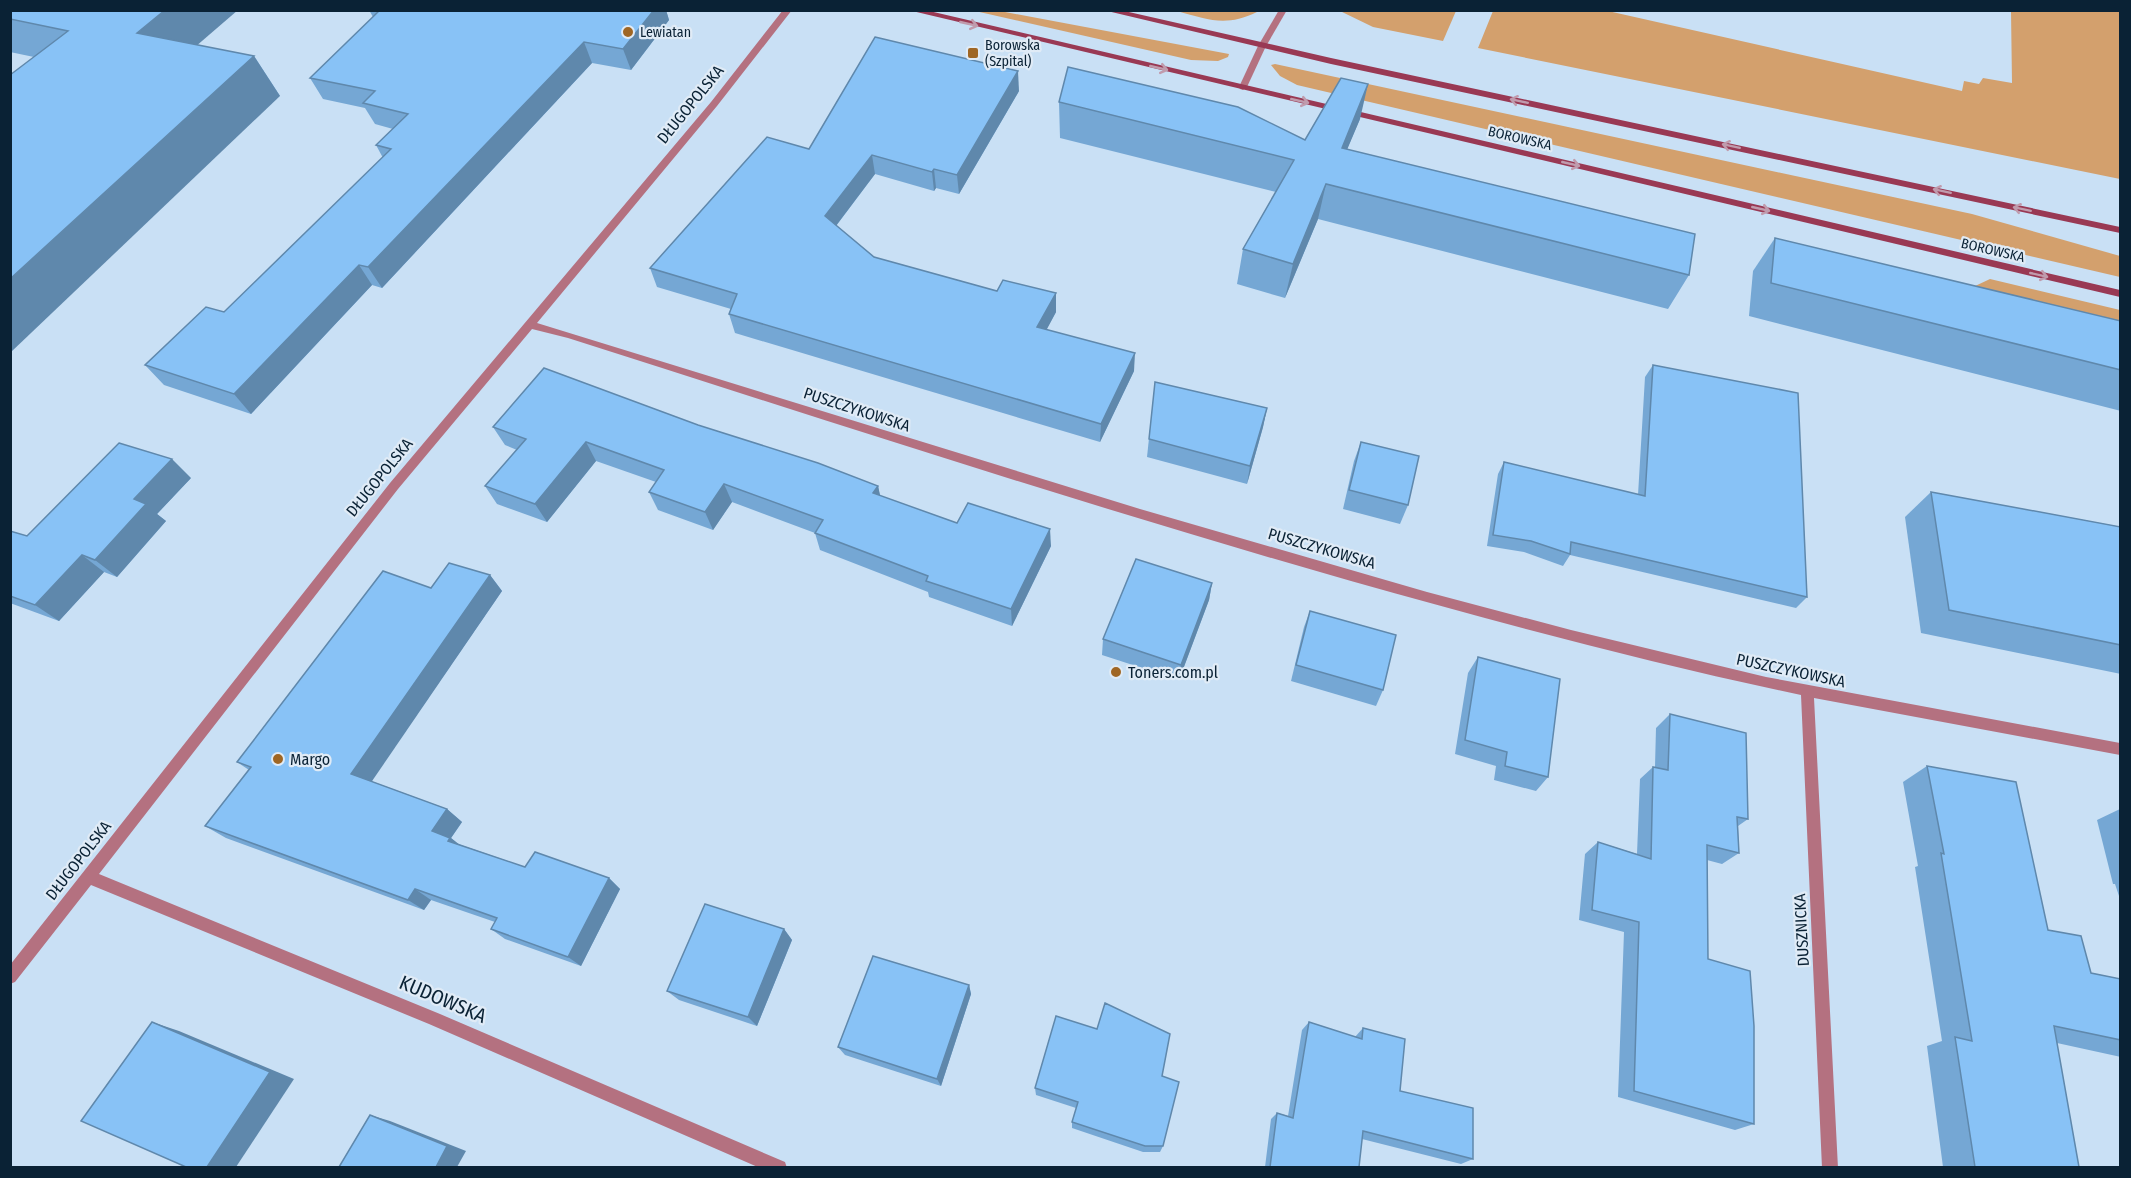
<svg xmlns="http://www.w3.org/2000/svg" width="2131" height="1178" viewBox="0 0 2131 1178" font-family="'Fira Sans Condensed',sans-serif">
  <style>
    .green { fill: #d3a06d }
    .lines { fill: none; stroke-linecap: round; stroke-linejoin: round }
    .lane { fill: #b47180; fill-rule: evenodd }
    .street { fill: #b47180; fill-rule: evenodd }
    .secondary { fill: #993954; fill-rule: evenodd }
    .wall { fill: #75a7d4 }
    .shaded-wall { fill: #5f88ac }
    .building { fill: #88c2f6; stroke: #5f88ac; stroke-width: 1.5 }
    .oneway { stroke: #c09bad }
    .poi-dot { fill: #9f6624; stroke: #e0ebf6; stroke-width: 2 }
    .labels { text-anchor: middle; stroke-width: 4.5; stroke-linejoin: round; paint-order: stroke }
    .far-poi-label { font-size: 14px; fill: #0a2235; stroke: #e0ebf6; text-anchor: start }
    .far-street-label { font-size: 14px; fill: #0a2235; stroke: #e0ebf6 }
    .street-label { font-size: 16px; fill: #0a2235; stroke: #e0ebf6 }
    .poi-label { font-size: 16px; fill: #0a2235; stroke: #e0ebf6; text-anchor: start }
    .near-street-label { font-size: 20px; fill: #0a2235; stroke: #e0ebf6 }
  </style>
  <rect width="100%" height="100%" fill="#c9e0f5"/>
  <g class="green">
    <polygon points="975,11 1000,11 1229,54 1228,57 1218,61 1191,60"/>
    <path d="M1252 11 1257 12C1226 27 1209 20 1177 11Z"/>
    <polygon points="1340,11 1456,11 1443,41 1373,27"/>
    <polygon points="1493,11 1608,11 1962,91 1964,81 1979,84 1983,78 2012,83 2011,11 2120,11 2120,179 1478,48"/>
    <polygon points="1275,64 1972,214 2120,256 2120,277 1297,85 1280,76 1271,65"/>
    <polygon points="1990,279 2120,310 2120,326 1973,287"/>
  </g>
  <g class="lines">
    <polygon class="lane" points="1262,43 1266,46 1247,87 1243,90 1240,89 1239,87 1258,46"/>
    <g class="street">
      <path d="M783 10H792L717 106 537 323 1140 509 1427 592 1571 630 1766 677 2120 743V755L1814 698 1838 1168H1822L1801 695C1649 663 1500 623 1351 581 1088 506 828 421 568 338L532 329 398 489 99 874 440 1014 785 1162 787 1168H760L429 1024 91 885 15 982 10 984V965L390 483 711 102Z"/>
      <polygon points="1279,10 1287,10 1265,48 1259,48 1258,46"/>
    </g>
    <g class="secondary">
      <polygon points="908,10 925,10 2120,290 2120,297"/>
      <polygon points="1103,10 1120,10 1331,58 2120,227 2120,233 1331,64"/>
    </g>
  </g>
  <g class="wall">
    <polygon points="10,10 254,56 280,96 34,57 10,52"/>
    <polygon points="369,10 666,10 669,20 631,70 592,63 382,288 372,285 251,414 164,385 145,365 224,312 383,158 376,145 393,129 375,124 365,108 323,99 310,78 373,17"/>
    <polygon points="1019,91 959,194 936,188 934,191 875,174 836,226 874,257 997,291 1056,293 1056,312 1046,330 1134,371 1100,442 735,333 729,314 731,309 657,287 650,268 809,149"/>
    <polygon points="1059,102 1305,140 1360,119 1347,149 1689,275 1668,309 1318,219 1285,298 1237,284 1243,249 1276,192 1060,138"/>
    <polygon points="1775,238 2121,321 2121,411 1749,316 1753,271"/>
    <polygon points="1653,365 1807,597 1796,608 1570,555 1563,566 1524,552 1487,546 1498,474 1504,462 1638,495 1645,377"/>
    <polygon points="1155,382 1267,408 1263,427 1247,484 1147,457"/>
    <polygon points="698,425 878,486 880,496 957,523 1051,546 1012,626 929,597 928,592 820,550 815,533 732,502 713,530 658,510 649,492 656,482 596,461 547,522 497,504 485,486 517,450 505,445 493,427"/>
    <polygon points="1361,442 1408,505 1400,524 1343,509 1354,461"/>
    <polygon points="191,478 157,514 166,521 117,577 104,572 59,621 10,603 10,531 27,536"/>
    <polygon points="1931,492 2121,527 2121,674 1921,633 1905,517"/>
    <polygon points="490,575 502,591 371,781 447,809 462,822 451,838 458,844 525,867 609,878 620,889 581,966 505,939 491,929 495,922 431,900 424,910 226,838 205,826 249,770 237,762 431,588"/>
    <polygon points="1212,583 1209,600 1179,680 1102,655 1103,639"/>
    <polygon points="1310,611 1383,690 1376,706 1291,681 1304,627"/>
    <polygon points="1478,657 1548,777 1536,791 1494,780 1496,766 1455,754 1468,673"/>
    <polygon points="1670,714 1748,819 1738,826 1739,853 1722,864 1707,860 1708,959 1754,1124 1735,1130 1618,1097 1624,932 1579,920 1585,854 1598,842 1637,854 1640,779 1653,767 1655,767 1656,728"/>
    <polygon points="1927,766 2048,930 2091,973 2121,979 2121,1057 2057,1043 2079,1167 1943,1167 1927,1046 1942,1041 1915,867 1918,866 1903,782"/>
    <polygon points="2120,809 2121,902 2115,884 2113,884 2097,820"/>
    <polygon points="784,929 792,940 757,1026 679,1000 667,991"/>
    <polygon points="969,985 971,994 941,1086 845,1055 838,1047"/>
    <polygon points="1309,1022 1355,1037 1363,1028 1400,1091 1473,1159 1461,1164 1362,1139 1359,1167 1265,1167 1271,1119 1277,1113 1288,1116 1302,1030"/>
    <polygon points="1162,1076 1163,1146 1160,1152 1143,1152 1072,1128 1072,1122 1076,1108 1036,1095 1035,1088"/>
  </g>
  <g class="shaded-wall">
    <polygon points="165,10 238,10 166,72 137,33"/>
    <polygon points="654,10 666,10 669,20 631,70 623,49"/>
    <polygon points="584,42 592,63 382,288 368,267"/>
    <polygon points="254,56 280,96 10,353 10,279"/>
    <polygon points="1018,71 1019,91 959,194 957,175"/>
    <polygon points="1368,84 1360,119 1333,183 1342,148"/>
    <polygon points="872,155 875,174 829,235 825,216"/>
    <polygon points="934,169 936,188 934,191 932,172"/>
    <polygon points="1326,184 1318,219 1285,298 1293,264"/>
    <polygon points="359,265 372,285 251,414 234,394"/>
    <polygon points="1056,293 1056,312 1038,346 1037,327"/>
    <polygon points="1135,353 1134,371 1100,442 1101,424"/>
    <polygon points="1267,408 1263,427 1247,484 1250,466"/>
    <polygon points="586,442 596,461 547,522 535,504"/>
    <polygon points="172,459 191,478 157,514 166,521 117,577 95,560 134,499"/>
    <polygon points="724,484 732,502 713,530 705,512"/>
    <polygon points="878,486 882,504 873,493"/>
    <polygon points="1050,529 1051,546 1012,626 1011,609"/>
    <polygon points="82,555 104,572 59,621 35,605"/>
    <polygon points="490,575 502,591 368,787 351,774"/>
    <polygon points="1212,583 1209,600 1179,680 1181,665"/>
    <polygon points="447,809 462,822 451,838 465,849 463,852 432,831"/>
    <polygon points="609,878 620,889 581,966 568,957"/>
    <polygon points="415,889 431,900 424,910 408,900"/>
    <polygon points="784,929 792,940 757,1026 748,1017"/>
    <polygon points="969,985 971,994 941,1086 937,1079"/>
    <polygon points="152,1022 179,1031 294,1079 236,1167 207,1167"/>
    <polygon points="370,1115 390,1121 466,1151 457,1167 436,1167"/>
  </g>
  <g class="building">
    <polygon points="10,10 165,10 137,33 254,56 10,279 10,75 68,31 10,19"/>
    <polygon points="380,10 654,10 623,49 584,42 368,267 359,265 234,394 145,365 206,307 224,312 391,149 376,145 408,114 363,103 375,91 310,78"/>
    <polygon points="875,37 1018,71 957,175 934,169 932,172 872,155 825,216 874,257 997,291 1003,280 1056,293 1037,327 1135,353 1101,424 729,314 737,294 650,268 767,137 809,149"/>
    <polygon points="1068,67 1238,107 1305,140 1341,78 1368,84 1342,148 1695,234 1689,275 1326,184 1293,264 1243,249 1294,160 1059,102"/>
    <polygon points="1775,238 2121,321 2121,370 1771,283"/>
    <polygon points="1653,365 1798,393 1807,597 1571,542 1570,554 1531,541 1493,535 1504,462 1645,496"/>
    <polygon points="544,368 698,425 818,463 878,486 873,493 957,523 968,503 1050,529 1011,609 926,581 928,576 815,533 823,520 724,484 705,512 649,492 664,470 586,442 535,504 485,486 526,439 493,427"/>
    <polygon points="1155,382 1267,408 1250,466 1149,439"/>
    <polygon points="1361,442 1419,456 1408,505 1349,490"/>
    <polygon points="119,443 172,459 134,499 146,504 95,560 82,555 35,605 10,596 10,531 27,536"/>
    <polygon points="1931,492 2121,527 2121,645 1949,610"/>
    <polygon points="1136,559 1212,583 1181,665 1103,639"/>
    <polygon points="449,563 490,575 351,774 447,809 432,831 450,838 448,841 525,867 535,852 609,878 568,957 491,929 497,918 415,889 408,900 205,826 251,767 237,762 383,571 431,588"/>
    <polygon points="1310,611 1396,635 1383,690 1296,665"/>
    <polygon points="1478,657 1560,679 1548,777 1505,766 1507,752 1465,740"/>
    <polygon points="1670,714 1746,733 1748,819 1737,817 1739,853 1707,845 1708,959 1750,971 1754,1026 1754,1124 1634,1091 1639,922 1592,910 1598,842 1651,859 1653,767 1668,770"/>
    <polygon points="1927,766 2016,782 2048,930 2081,936 2091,973 2121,979 2121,1040 2054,1026 2079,1167 1975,1167 1955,1037 1972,1041 1941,853 1944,854"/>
    <polygon points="705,904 784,929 748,1017 667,991"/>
    <polygon points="873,956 969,985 937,1079 838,1047"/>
    <polygon points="1105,1003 1170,1034 1162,1076 1179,1082 1163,1146 1145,1146 1072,1122 1078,1102 1035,1088 1056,1016 1097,1029"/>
    <polygon points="152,1022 270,1072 207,1167 186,1167 81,1121"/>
    <polygon points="1309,1022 1362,1039 1363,1028 1405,1039 1400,1091 1473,1108 1473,1159 1363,1131 1359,1167 1270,1167 1277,1113 1293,1118"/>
    <polygon points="370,1115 447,1146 436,1167 339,1167"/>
  </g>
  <defs><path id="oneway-shaft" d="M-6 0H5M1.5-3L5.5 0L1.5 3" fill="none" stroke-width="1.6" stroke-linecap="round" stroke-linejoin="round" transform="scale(1.5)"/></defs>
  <g class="oneway">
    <use href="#oneway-shaft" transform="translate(969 24) rotate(13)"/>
    <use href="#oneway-shaft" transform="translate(1159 68) rotate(13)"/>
    <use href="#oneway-shaft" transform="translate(1300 101) rotate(13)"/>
    <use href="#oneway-shaft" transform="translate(1519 101) rotate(-168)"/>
    <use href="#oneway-shaft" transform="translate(1731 146) rotate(-168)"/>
    <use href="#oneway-shaft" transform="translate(1571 164) rotate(13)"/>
    <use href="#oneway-shaft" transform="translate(1942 191) rotate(-168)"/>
    <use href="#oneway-shaft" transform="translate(1761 209) rotate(13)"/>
    <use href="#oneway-shaft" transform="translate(2022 209) rotate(-168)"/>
    <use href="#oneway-shaft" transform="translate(2039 275) rotate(13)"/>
  </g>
  <g class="poi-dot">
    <circle cx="628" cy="32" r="6"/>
    <rect x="967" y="47" width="12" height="12" rx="3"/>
    <circle cx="1116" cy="672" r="6"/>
    <circle cx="278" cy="759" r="6"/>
  </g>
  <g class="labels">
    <g class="far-poi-label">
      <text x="640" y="37">Lewiatan</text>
      <text x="985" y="50">Borowska<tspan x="985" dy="16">(Szpital)</tspan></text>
    </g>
    <g class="far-street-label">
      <text transform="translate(1520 138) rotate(13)" y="5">BOROWSKA</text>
      <text transform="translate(1993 250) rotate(13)" y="5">BOROWSKA</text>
    </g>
    <g class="street-label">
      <text transform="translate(690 104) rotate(-51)" y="6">DŁUGOPOLSKA</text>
      <text transform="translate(857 409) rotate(18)" y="6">PUSZCZYKOWSKA</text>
      <text transform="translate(379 477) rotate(-51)" y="6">DŁUGOPOLSKA</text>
      <text transform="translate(1322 548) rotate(16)" y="6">PUSZCZYKOWSKA</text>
      <text transform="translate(1791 670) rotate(12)" y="6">PUSZCZYKOWSKA</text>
      <text transform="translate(78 860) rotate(-52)" y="6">DŁUGOPOLSKA</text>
      <text transform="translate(1801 930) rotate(-93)" y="6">DUSZNICKA</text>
    </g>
    <g class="poi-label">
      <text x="1128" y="678">Toners.com.pl</text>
      <text x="290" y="765">Margo</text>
    </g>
    <g class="near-street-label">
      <text transform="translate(443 999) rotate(23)" y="7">KUDOWSKA</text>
    </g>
  </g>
  <rect width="2131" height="1178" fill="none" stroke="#0a2235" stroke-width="24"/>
</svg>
